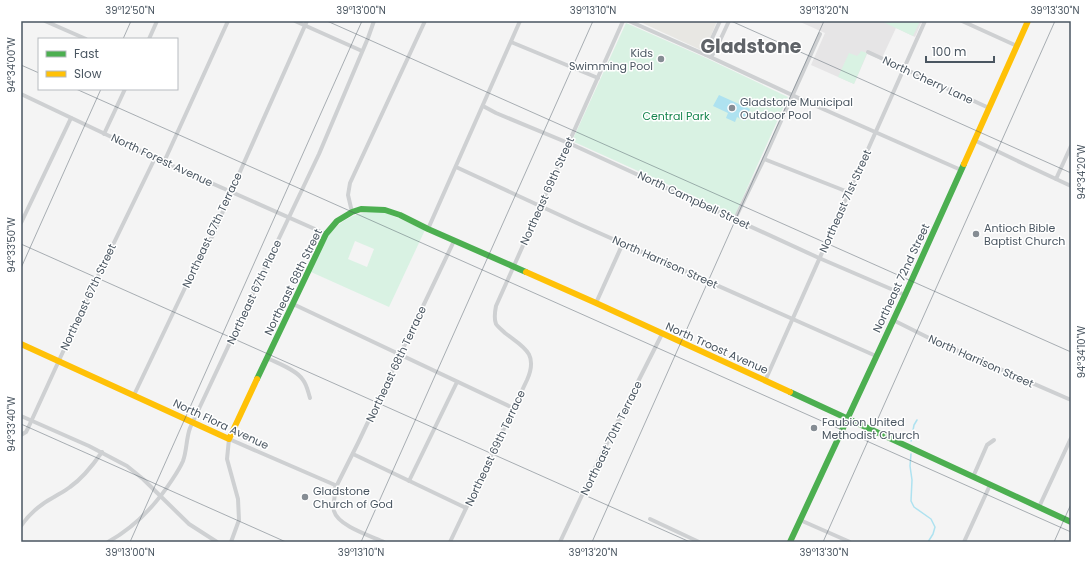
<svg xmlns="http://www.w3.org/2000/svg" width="1092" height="563" viewBox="0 0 1092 563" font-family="Poppins,sans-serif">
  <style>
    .commercial { fill: #e8e7e3 }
    .education { fill: #e6e5e6 }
    .green { fill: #d9f2e3; fill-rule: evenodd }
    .water { fill: #aee2f0 }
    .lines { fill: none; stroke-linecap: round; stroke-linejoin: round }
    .stream { stroke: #aee2f0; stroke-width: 1.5 }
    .street { stroke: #ced0d2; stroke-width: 4 }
    .fast { stroke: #4caf50; stroke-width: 6 }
    .slow { stroke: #ffc107; stroke-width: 6 }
    .ticks { fill: none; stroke: #4a5661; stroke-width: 1; stroke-opacity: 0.45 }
    .poi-dot { fill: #868d94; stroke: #fff; stroke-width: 1.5 }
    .labels { text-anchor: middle; stroke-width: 3; stroke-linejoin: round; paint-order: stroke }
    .poi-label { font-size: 11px; fill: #4a5661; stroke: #fff; text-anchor: start }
    .street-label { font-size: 11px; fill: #4a5661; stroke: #fff }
    .park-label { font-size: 11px; fill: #17864f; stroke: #fff }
    .town-label { font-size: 19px; font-weight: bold; fill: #5f6368; stroke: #fff }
    .neatline { fill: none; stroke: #4a5661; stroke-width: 1.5 }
    .ticks-label { font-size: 10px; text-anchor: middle; fill: #4a5661 }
  </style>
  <rect width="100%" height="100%" fill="#f4f4f4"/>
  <polygon class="commercial" points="638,21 717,21 706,48 705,50 701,50"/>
  <polygon class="education" points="798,21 922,21 915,37 896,28 881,60 867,54 854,84 811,65 825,33"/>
  <g class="green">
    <polygon points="883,21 920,21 913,36 883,22"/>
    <polygon points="626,23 706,58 788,97 735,215 572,141"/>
    <polygon points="861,51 867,53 854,84 838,77 849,53 857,56 859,54"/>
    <path d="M368 212H382L391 215 425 230 389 307 311 272C321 249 328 227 353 216 358 214 363 213 368 212ZM355 241 374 249 367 267 348 259Z"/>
  </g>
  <polygon class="water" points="719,95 750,109 745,121 737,117 735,122 726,118 728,113 713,106"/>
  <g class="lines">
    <g class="stream">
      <polyline points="911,441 914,425 917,420"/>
      <polyline points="911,454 910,466 912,480 911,501 914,507 931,519 935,527 933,534 928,542"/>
    </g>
    <g class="street">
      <polyline points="45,21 86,39"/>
      <polyline points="295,21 362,51"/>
      <polyline points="629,21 706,55 805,101 961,170"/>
      <polyline points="962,21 1017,46"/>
      <polyline points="149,39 157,21"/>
      <polyline points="511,42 598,78"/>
      <polyline points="868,52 989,108"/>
      <polyline points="706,55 708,47 720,21"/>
      <polyline points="711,57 715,51 729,21"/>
      <polyline points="21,94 164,162 326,234"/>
      <polyline points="483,106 496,113 573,145 819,258 905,295"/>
      <polyline points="104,134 125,89"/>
      <polyline points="974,140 1026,165 1071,186"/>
      <polyline points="764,159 848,192"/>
      <polyline points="164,162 228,21"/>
      <polyline points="456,167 579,224 876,356"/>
      <polyline points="1056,179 1071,146"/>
      <polyline points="352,212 348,195 350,183 425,21"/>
      <polyline points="735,219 764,159 820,34"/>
      <polyline points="21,223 71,118"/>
      <polyline points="428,229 520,21"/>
      <polyline points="596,303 623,243"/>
      <polyline points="293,304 513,408"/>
      <polyline points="893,320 931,339 1071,400"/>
      <path d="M267 358C277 363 297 370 303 380 307 385 308 392 310 398"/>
      <polyline points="765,381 925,21"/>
      <polyline points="134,395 184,290 193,270 213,235 231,192 307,21"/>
      <polyline points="21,416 89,446 127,466 143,479 189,524 217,542"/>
      <polyline points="21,435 26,432 29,426 94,284 155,158"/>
      <polyline points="353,454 466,508"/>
      <polyline points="973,477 987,445 994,440"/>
      <polyline points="409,481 457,382"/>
      <polyline points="336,487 358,443 454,241"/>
      <polyline points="1039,507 1071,438"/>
      <polyline points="650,519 699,542"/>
      <polyline points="800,520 850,542"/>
      <path d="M21 526C29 514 41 504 54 497 59 494 65 491 70 487 83 478 93 465 102 452"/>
      <path d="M108 542C135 527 155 506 172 480 176 474 180 468 183 461 187 450 186 439 190 428L263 272 319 154 368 38 374 21"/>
      <path d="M231 542 239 520 238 499 227 459 229 439 335 485C337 493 332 502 334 511 338 526 371 536 384 542"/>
      <path d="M450 542 527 380C539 353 523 347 505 333 502 330 498 327 496 324 494 319 495 311 496 306L623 21"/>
      <polyline points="560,542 600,457 662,334"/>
      <polyline points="964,542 990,485"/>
    </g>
    <g class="fast">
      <polyline points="257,379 326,234 337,221 352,212 361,209 385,210 400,215 428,229 526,272"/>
      <polyline points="790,392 1071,522"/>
      <polyline points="790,542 905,295 964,164"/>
    </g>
    <g class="slow">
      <polyline points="964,164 1028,21"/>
      <polyline points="526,272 596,303 790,392"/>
      <polyline points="21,344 229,439 257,379"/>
    </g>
  </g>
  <path class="ticks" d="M327 21 1071 352M731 21 1071 173M123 39 131 21M21 65 39 73M76 89 1071 532M21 244 690 542M21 268 101 89M21 424 286 542M130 542 362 21M361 542 593 21M592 542 824 21M823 542 1055 21M1054 542 1071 504"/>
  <g class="poi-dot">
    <circle cx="661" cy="59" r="4"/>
    <circle cx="732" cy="108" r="4"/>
    <circle cx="976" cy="234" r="4"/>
    <circle cx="814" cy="428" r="4"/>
    <circle cx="305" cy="497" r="4"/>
  </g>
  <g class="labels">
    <g class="poi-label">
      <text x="653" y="57" text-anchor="end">Kids<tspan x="653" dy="13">Swimming Pool</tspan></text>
      <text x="740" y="106">Gladstone Municipal<tspan x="740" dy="13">Outdoor Pool</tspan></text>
      <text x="984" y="232">Antioch Bible<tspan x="984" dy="13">Baptist Church</tspan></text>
      <text x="822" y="426">Faubion United<tspan x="822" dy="13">Methodist Church</tspan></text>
      <text x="313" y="495">Gladstone<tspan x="313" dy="13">Church of God</tspan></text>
    </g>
    <g class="street-label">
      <text transform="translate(928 80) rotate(25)" y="4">North Cherry Lane</text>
      <text transform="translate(162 160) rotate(25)" y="4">North Forest Avenue</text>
      <text transform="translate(547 191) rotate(-66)" y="4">Northeast 69th Street</text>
      <text transform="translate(694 200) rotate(25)" y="4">North Campbell Street</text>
      <text transform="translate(845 201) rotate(-66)" y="4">Northeast 71st Street</text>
      <text transform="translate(212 230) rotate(-65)" y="4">Northeast 67th Terrace</text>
      <text transform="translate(665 262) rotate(24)" y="4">North Harrison Street</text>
      <text transform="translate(901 278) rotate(-65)" y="4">Northeast 72nd Street</text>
      <text transform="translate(293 282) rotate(-64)" y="4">Northeast 68th Street</text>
      <text transform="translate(254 292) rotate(-65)" y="4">Northeast 67th Place</text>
      <text transform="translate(88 297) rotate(-65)" y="4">Northeast 67th Street</text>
      <text transform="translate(717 348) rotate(24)" y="4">North Troost Avenue</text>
      <text transform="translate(981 361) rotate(24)" y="4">North Harrison Street</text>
      <text transform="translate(396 364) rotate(-65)" y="4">Northeast 68th Terrace</text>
      <text transform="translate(221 424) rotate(25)" y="4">North Flora Avenue</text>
      <text transform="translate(611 438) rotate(-64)" y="4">Northeast 70th Terrace</text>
      <text transform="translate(495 448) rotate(-65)" y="4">Northeast 69th Terrace</text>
    </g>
    <g class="park-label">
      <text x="676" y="120">Central Park</text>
    </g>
    <g class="town-label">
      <text x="751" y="53">Gladstone</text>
    </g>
  </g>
  <rect width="1092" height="563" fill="none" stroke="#ffffff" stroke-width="44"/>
  <rect x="38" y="38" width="140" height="52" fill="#ffffff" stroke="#b7bbc0"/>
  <rect x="46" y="51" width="20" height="6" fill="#4caf50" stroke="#b7bbc0"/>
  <text x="74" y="58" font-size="12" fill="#4a5661">Fast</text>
  <rect x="46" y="71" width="20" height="6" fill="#ffc107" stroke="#b7bbc0"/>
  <text x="74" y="78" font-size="12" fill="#4a5661">Slow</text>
  <path d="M926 56v6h68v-6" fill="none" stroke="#4a5661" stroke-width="2"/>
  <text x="932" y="56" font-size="12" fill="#4a5661" stroke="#ffffff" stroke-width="3" paint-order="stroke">100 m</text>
  <rect x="22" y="22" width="1048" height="519" class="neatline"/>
  <g class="ticks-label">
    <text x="130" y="14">39°12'50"N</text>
    <text x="361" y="14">39°13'00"N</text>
    <text x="593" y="14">39°13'10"N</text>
    <text x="824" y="14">39°13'20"N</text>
    <text x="1055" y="14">39°13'30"N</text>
    <text transform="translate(11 65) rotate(-90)" y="4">94°34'00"W</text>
    <text transform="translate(1081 172) rotate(-90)" y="4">94°34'20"W</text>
    <text transform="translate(11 245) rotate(-90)" y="4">94°33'50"W</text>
    <text transform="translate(1081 352) rotate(-90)" y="4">94°34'10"W</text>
    <text transform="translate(11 424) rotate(-90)" y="4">94°33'40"W</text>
    <text x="130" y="556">39°13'00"N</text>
    <text x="361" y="556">39°13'10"N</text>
    <text x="593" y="556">39°13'20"N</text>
    <text x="824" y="556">39°13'30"N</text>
  </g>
</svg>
